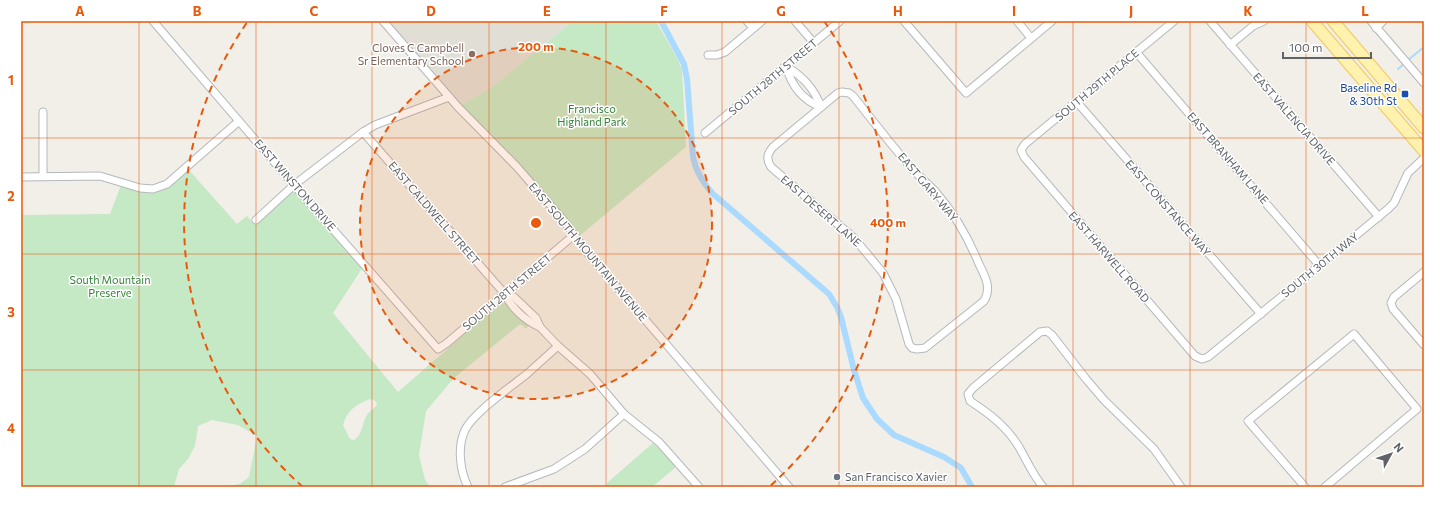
<svg xmlns="http://www.w3.org/2000/svg" width="1445" height="508" viewBox="0 0 1445 508" font-family="Commissioner,sans-serif">
  <style>
    .education { fill: #e1ded6 }
    .green { fill: #c5e8c5; fill-rule: evenodd }
    .lines { fill: none; stroke-linecap: round; stroke-linejoin: round }
    .stream { stroke: #aadaff; stroke-width: 2 }
    .canal { stroke: #aadaff; stroke-width: 6 }
    .street-casing { stroke: #b5b8bc; stroke-width: 9 }
    .primary-casing { stroke: #f2c960; stroke-width: 13 }
    .street { stroke: #fff; stroke-width: 7 }
    .primary { stroke: #fff2af; stroke-width: 11 }
    .grid { fill: none; stroke: #e8590c; stroke-width: 1; stroke-opacity: 0.55 }
    .ring { fill: none; stroke: #e8590c; stroke-width: 2; stroke-dasharray: 7 5 }
    .education-dot { fill: #8d6e63; stroke: #fff; stroke-width: 1.5 }
    .transit-dot { fill: #1a4fb4; stroke: #fff; stroke-width: 1.5 }
    .worship-dot { fill: #6b7280; stroke: #fff; stroke-width: 1.5 }
    .labels { text-anchor: middle; stroke-width: 3; stroke-linejoin: round; paint-order: stroke }
    .education-label { font-size: 11px; fill: #785e54; stroke: #fff; text-anchor: end }
    .street-label { font-size: 11px; fill: #5f6368; stroke: #fff }
    .transit-label { font-size: 11px; fill: #164399; stroke: #fff; text-anchor: end }
    .park-label { font-size: 11px; fill: #348238; stroke: #fff }
    .worship-label { font-size: 11px; fill: #5b616d; stroke: #fff; text-anchor: start }
    .centre { fill: #e8590c; stroke: #fff; stroke-width: 2 }
    .ring-label { font-size: 12px; text-anchor: middle; font-weight: bold; fill: #e8590c; stroke: #fff; stroke-width: 3; stroke-linejoin: round; paint-order: stroke }
    .neatline { fill: none; stroke: #e8590c; stroke-width: 1.5 }
    .grid-label { font-size: 13px; text-anchor: middle; font-weight: bold; fill: #e8590c }
  </style>
  <rect width="100%" height="100%" fill="#f1efe8"/>
  <polygon class="education" points="383,21 573,21 491,88 458,107"/>
  <g class="green">
    <polygon points="573,21 656,21 677,58 682,69 686,147 577,238 564,221 458,107 491,88"/>
    <path d="M188 169 237 224 247 216 254 224 295 190 363 267 333 313 398 392 500 303H505L529 325 526 329 522 325H519L454 378 426 411 419 455 425 480 430 487H222L240 484 249 477 257 436 238 425 212 420 198 426 195 446 188 459 179 469 175 483V487H21V215L110 214 121 185C129 188 137 191 145 193 162 196 177 179 188 169ZM370 399 374 400 377 403C376 409 370 410 367 415 362 423 362 436 354 440L350 439 343 425C347 410 357 404 370 399Z"/>
    <polygon points="653,443 672,461 676,467 652,487 605,487 607,483"/>
  </g>
  <g class="lines">
    <g class="stream">
      <polyline points="1408,60 1424,47"/>
      <polyline points="1398,69 1405,63"/>
    </g>
    <path class="canal" d="M661 21 684 64 687 79 693 157C696 172 703 182 712 193L829 294 837 307 841 317 854 370 863 398 877 419 894 435 944 457 961 468 972 487"/>
    <defs>
      <g id="street">
        <polyline points="153,21 294,185 438,349 447,343 574,235"/>
        <polyline points="383,21 458,107 517,167 564,221 586,251 789,487"/>
        <polyline points="747,21 753,28"/>
        <polyline points="795,21 814,43"/>
        <polyline points="904,21 966,93 1052,21"/>
        <polyline points="1017,21 1031,38"/>
        <polyline points="1174,21 1025,144 1021,150 1024,157 1195,356 1202,359 1208,357 1388,209 1394,203 1408,173 1424,158"/>
        <polyline points="1210,21 1379,217"/>
        <polyline points="1371,21 1424,83"/>
        <polyline points="1376,28 1383,21"/>
        <polyline points="1230,45 1253,26 1264,21"/>
        <polyline points="1136,52 1319,265"/>
        <polyline points="708,55 717,55 725,52 762,21"/>
        <path d="M786 66C791 84 802 100 821 107"/>
        <path d="M786 66C803 77 814 88 821 107"/>
        <path d="M842 92 849 93 853 96C873 121 892 146 913 170 920 177 928 184 935 191 954 213 968 237 979 264 985 276 992 288 984 301L925 348 917 349 912 348 909 344 896 299 883 273 854 238 771 167C766 159 767 154 773 147L838 93Z"/>
        <polyline points="1076,101 1261,314"/>
        <path d="M363 132 504 293C511 307 525 321 540 327"/>
        <polyline points="705,133 840,21"/>
        <polyline points="43,176 43,112"/>
        <polyline points="21,177 100,176 140,188 153,189 167,184 239,121"/>
        <polyline points="256,220 294,185 363,132 375,125 449,97"/>
        <polyline points="1424,272 1394,297 1391,303 1393,309 1424,345"/>
        <polyline points="504,293 514,297 536,318 540,327 558,346 590,374 624,414 659,442 699,487"/>
        <path d="M468 487C460 471 457 447 465 430 474 412 511 387 528 373 538 364 548 355 558 346"/>
        <polyline points="505,487 554,469 585,449 624,414"/>
        <path d="M1043 487C1033 475 1027 461 1019 447 1007 427 990 414 970 401L968 394 973 388 1040 332 1047 331 1052 335 1086 379 1104 400 1154 449 1181 487"/>
        <polyline points="1305,487 1248,421 1354,334 1417,409 1325,487"/>
      </g>
      <g id="primary">
        <polyline points="1312,21 1424,151"/>
        <polyline points="1333,21 1424,128"/>
      </g>
    </defs>
    <use href="#street" class="street-casing"/>
    <use href="#primary" class="primary-casing"/>
    <use href="#street" class="street"/>
    <use href="#primary" class="primary"/>
  </g>
  <path class="grid" d="M139 21V487M256 21V487M372 21V487M489 21V487M606 21V487M722 21V487M839 21V487M956 21V487M1073 21V487M1190 21V487M1306 21V487M21 138H1424M21 254H1424M21 370H1424"/>
  <circle cx="536" cy="223" r="176" fill="#e8590c" fill-opacity=".12"/>
  <g class="ring">
    <circle cx="536" cy="223" r="176"/>
    <path d="M303 487A352 352 0 0 1 248 21M824 21A352 352 0 0 1 769 487"/>
  </g>
  <circle class="education-dot" cx="472" cy="54" r="4"/>
  <rect class="transit-dot" x="1401" y="90" width="8" height="8" rx="2"/>
  <circle class="worship-dot" cx="837" cy="477" r="4"/>
  <g class="labels">
    <g class="education-label">
      <text x="464" y="52">Cloves C Campbell<tspan x="464" dy="13">Sr Elementary School</tspan></text>
    </g>
    <g class="street-label">
      <text transform="translate(773 77) rotate(-40)" y="4">SOUTH 28TH STREET</text>
      <text transform="translate(1097 85) rotate(-40)" y="4">SOUTH 29TH PLACE</text>
      <text transform="translate(1294 119) rotate(49)" y="4">EAST VALENCIA DRIVE</text>
      <text transform="translate(1228 158) rotate(49)" y="4">EAST BRANHAM LANE</text>
      <text transform="translate(295 185) rotate(49)" y="4">EAST WINSTON DRIVE</text>
      <text transform="translate(928 187) rotate(50)" y="4">EAST GARY WAY</text>
      <text transform="translate(1168 208) rotate(49)" y="4">EAST CONSTANCE WAY</text>
      <text transform="translate(821 211) rotate(41)" y="4">EAST DESERT LANE</text>
      <text transform="translate(434 213) rotate(49)" y="4">EAST CALDWELL STREET</text>
      <text transform="translate(588 252) rotate(50)" y="4">EAST SOUTH MOUNTAIN AVENUE</text>
      <text transform="translate(1109 257) rotate(49)" y="4">EAST HARWELL ROAD</text>
      <text transform="translate(1320 265) rotate(-39)" y="4">SOUTH 30TH WAY</text>
      <text transform="translate(507 292) rotate(-40)" y="4">SOUTH 28TH STREET</text>
    </g>
    <g class="transit-label">
      <text x="1397" y="92">Baseline Rd<tspan x="1397" dy="13">&amp; 30th St</tspan></text>
    </g>
    <g class="park-label">
      <text x="592" y="113">Francisco<tspan x="592" dy="13">Highland Park</tspan></text>
      <text x="110" y="284">South Mountain<tspan x="110" dy="13">Preserve</tspan></text>
    </g>
    <g class="worship-label">
      <text x="845" y="481">San Francisco Xavier</text>
    </g>
  </g>
  <circle cx="536" cy="223" r="6" class="centre"/>
  <g class="ring-label">
    <text x="536" y="51">200 m</text>
    <text x="888" y="227">400 m</text>
  </g>
  <rect width="1445" height="508" fill="none" stroke="#ffffff" stroke-width="44"/>
  <g transform="translate(1391 454) rotate(50)" stroke="#ffffff" stroke-width="3" paint-order="stroke">
  <path d="M0-3L7 15L0 10L-7 15Z" fill="#5f6368"/>
  <text y="-6" font-size="11" font-weight="bold" text-anchor="middle" fill="#5f6368">N</text>
  </g>
  <path d="M1283 52v6h88v-6" fill="none" stroke="#5f6368" stroke-width="2"/>
  <text x="1289" y="52" font-size="12" fill="#5f6368" stroke="#ffffff" stroke-width="3" paint-order="stroke">100 m</text>
  <rect x="22" y="22" width="1401" height="464" class="neatline"/>
  <g class="grid-label">
    <text x="80" y="16">A</text>
    <text x="197" y="16">B</text>
    <text x="314" y="16">C</text>
    <text x="431" y="16">D</text>
    <text x="547" y="16">E</text>
    <text x="664" y="16">F</text>
    <text x="781" y="16">G</text>
    <text x="898" y="16">H</text>
    <text x="1014" y="16">I</text>
    <text x="1131" y="16">J</text>
    <text x="1248" y="16">K</text>
    <text x="1365" y="16">L</text>
    <text x="11" y="85">1</text>
    <text x="11" y="201">2</text>
    <text x="11" y="317">3</text>
    <text x="11" y="433">4</text>
  </g>
</svg>
